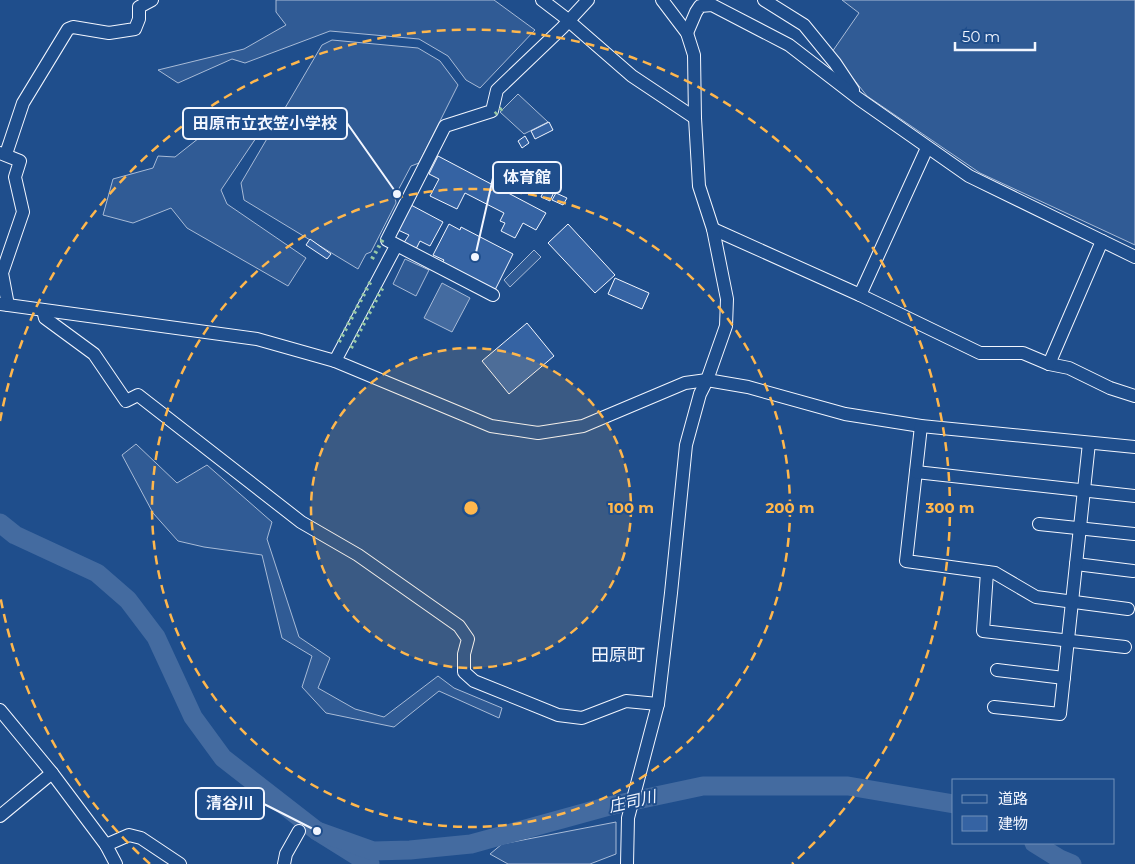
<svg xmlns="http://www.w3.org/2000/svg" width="1135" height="864" viewBox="0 0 1135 864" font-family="Montserrat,'Noto Sans JP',sans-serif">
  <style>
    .built { fill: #305b95; stroke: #a8bbd7 }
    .water { fill: #446ba0; stroke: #a8bbd7 }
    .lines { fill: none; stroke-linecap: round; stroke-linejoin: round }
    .river { stroke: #446ba0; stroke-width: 19 }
    .building { fill: #3563a3; stroke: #f2f6ff }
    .minor-casing { stroke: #f2f6ff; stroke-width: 14 }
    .minor { stroke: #1f4e8c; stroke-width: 12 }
    .hedge { stroke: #97c8a6; stroke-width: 4; stroke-dasharray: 2.5 4; stroke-linecap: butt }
    .ring { fill: none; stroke: #ffb74d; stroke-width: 2.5; stroke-dasharray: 9 6 }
    .labels { text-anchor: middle; stroke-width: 4; stroke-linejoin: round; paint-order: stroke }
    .water-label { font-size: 16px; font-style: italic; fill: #f2f6ff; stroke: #1f4e8c }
    .quarter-label { font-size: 18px; fill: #f2f6ff; stroke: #1f4e8c }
    .centre { fill: #ffb74d; stroke: #1f4e8c; stroke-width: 2.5 }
    .ring-label { font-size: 15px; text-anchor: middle; font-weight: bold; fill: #ffb74d; stroke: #1f4e8c; stroke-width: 4; stroke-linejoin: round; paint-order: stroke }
    .leader { fill: none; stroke: #f2f6ff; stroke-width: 2 }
    .callout-dot { fill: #f2f6ff; stroke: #1f4e8c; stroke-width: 2 }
    .callout { fill: #1f4e8c; stroke: #f2f6ff; stroke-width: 2 }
    .callout-label { font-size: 16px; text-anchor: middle; font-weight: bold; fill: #f2f6ff }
  </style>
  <rect width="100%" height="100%" fill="#1f4e8c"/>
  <g class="built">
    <polygon points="276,0 494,0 535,30 480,88 466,80 448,56 419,39 330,31 245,63 232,59 178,83 158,70 244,49 286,25 276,12"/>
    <polygon points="842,0 1135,0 1135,245 980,173 867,96 832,52 859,13"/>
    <polygon points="332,40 418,48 440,61 458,85 419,163 411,166 395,196 396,203 371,252 366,254 358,269 244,200 241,183 322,45"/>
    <polygon points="518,94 548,122 524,134 500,112"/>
    <polygon points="260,126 256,138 221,190 227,204 306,258 288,286 187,228 171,208 133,223 103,215 113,179 153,168 158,156 175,157 199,138 243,132"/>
    <polygon points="534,250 541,257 510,287 504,280"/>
    <polygon points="405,259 429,270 416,296 393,284"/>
    <polygon points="136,444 177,483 207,465 272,522 267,539 299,637 330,658 318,688 355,709 384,717 438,676 454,688 502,708 499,718 439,691 394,727 326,713 302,687 312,656 282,638 262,555 204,547 178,541 153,513 122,455"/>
    <polygon points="616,822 616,854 590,864 508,864 490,854 502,844"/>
  </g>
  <polygon class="water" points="442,283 470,298 452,332 424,318"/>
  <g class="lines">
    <g class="river">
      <polyline points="0,523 15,535 97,573 128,600 156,637 193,717 223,758 317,831 370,864"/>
      <polyline points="317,831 373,851 410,850 471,844 609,806 703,786 848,786 954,804"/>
      <polyline points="1034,843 1060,859 1072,864"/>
    </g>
  </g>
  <g class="building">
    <polygon points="549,122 553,130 535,139 531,131"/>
    <polygon points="525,136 529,143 522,148 518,141"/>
    <polygon points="438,156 546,213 536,230 523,223 515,238 501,231 505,223 500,221 504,213 465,193 457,209 430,196 439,179 429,174"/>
    <polygon points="545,188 554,192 550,201 541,197"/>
    <polygon points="556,193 567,198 563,205 552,200"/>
    <polygon points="411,205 443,222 430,246 420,241 415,251 403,244 409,235 398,230"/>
    <polygon points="449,224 460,230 461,227 513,254 495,290 442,263 444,260 433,255"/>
    <polygon points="568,224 615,275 595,293 548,243"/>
    <polygon points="310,239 331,254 327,259 306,245"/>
    <polygon points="615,278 649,293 642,309 608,294"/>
    <polygon points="527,323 554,356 509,394 482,361"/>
  </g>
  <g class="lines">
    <defs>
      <g id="minor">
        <polyline points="542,0 563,16 632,76 695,118"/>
        <polyline points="764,0 804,25 835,63 853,90"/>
        <polyline points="687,33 696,12 700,6 712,5 789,45 859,99 969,176 1135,257"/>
        <polyline points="0,153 20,161 15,177 23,212 2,273 8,305"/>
        <polyline points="6,154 23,103 68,29 73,27 109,33 135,29 139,19 139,7 152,0"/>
        <polyline points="713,229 860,295 980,353 1023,353 1049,364 1069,368 1110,388 1135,396"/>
        <polyline points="493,295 387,240 445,126 492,111 497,90 562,28 588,0"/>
        <polyline points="860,295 927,148"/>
        <polyline points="0,304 257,339 335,361 491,426 538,433 583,426 685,383 707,380 748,387 845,414 921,426 1135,447"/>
        <polyline points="43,310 45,318 94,354 126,401 138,395 301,522 358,555 459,626 468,639 464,654 464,672 474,681 558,715 582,718 626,701 658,704"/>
        <polyline points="335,361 396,246"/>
        <polyline points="1049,364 1102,241"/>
        <polyline points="921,426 906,561 995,573 1036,597 1128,609"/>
        <polyline points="916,472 1135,496"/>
        <polyline points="1039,524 1134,534"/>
        <polyline points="1076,564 1133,571"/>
        <polyline points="987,572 983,631 1125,647"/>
        <polyline points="997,670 1064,678"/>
        <polyline points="994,707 1060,714 1089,443"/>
        <polyline points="0,710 52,773 106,845 116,864"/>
        <polyline points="0,816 52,773"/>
        <polyline points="106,845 129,835 141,838 180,864"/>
        <polyline points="284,864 286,854 299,831"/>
        <polyline points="627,864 628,818 658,704 671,593 686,445 700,394 707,380 726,326 727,299 713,229 699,186 695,118 694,55 687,33 662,0"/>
      </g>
    </defs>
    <use href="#minor" class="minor-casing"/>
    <use href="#minor" class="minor"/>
    <g class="hedge">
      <polyline points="495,114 505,106"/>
      <polyline points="372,259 383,239"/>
      <polyline points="339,342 372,279"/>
      <polyline points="351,348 384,285"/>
    </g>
  </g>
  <circle cx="471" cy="508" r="160" fill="#ffb74d" fill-opacity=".12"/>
  <g class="ring">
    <circle cx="471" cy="508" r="160"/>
    <circle cx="471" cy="508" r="319"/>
    <path d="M150 864A479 479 0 0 1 0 595M0 421A479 479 0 1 1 792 864"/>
  </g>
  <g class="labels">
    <g class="water-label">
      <text transform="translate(632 801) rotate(-13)" y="6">庄司川</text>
    </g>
    <g class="quarter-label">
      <text x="618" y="661">田原町</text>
    </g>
  </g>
  <circle cx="471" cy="508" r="8" class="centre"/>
  <g class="ring-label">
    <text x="631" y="513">100 m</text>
    <text x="790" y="513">200 m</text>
    <text x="950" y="513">300 m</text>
  </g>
  <path class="leader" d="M397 194L347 123M475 257L493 178M317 831L264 804"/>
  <g class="callout-dot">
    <circle cx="397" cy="194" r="5"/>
    <circle cx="475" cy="257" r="5"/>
    <circle cx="317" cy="831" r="5"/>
  </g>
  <g class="callout">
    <rect x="183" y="108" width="164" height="31" rx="5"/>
    <rect x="493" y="162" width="68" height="31" rx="5"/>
    <rect x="196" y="788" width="68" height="31" rx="5"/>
  </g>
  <g class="callout-label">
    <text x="265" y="129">田原市立衣笠小学校</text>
    <text x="527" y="183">体育館</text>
    <text x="230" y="809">清谷川</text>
  </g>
  <rect x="952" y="779" width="162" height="65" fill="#1f4e8c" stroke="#7391ba"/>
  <rect x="962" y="795" width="25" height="8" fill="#1f4e8c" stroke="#7391ba"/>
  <text x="998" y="804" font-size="15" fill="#f2f6ff">道路</text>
  <rect x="962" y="816" width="25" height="15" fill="#3563a3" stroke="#7391ba"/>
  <text x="998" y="829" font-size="15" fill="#f2f6ff">建物</text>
  <path d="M955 42v8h80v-8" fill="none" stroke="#f2f6ff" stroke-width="2.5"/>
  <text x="962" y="42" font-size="15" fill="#f2f6ff" stroke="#1f4e8c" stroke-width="4" paint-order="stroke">50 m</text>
</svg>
